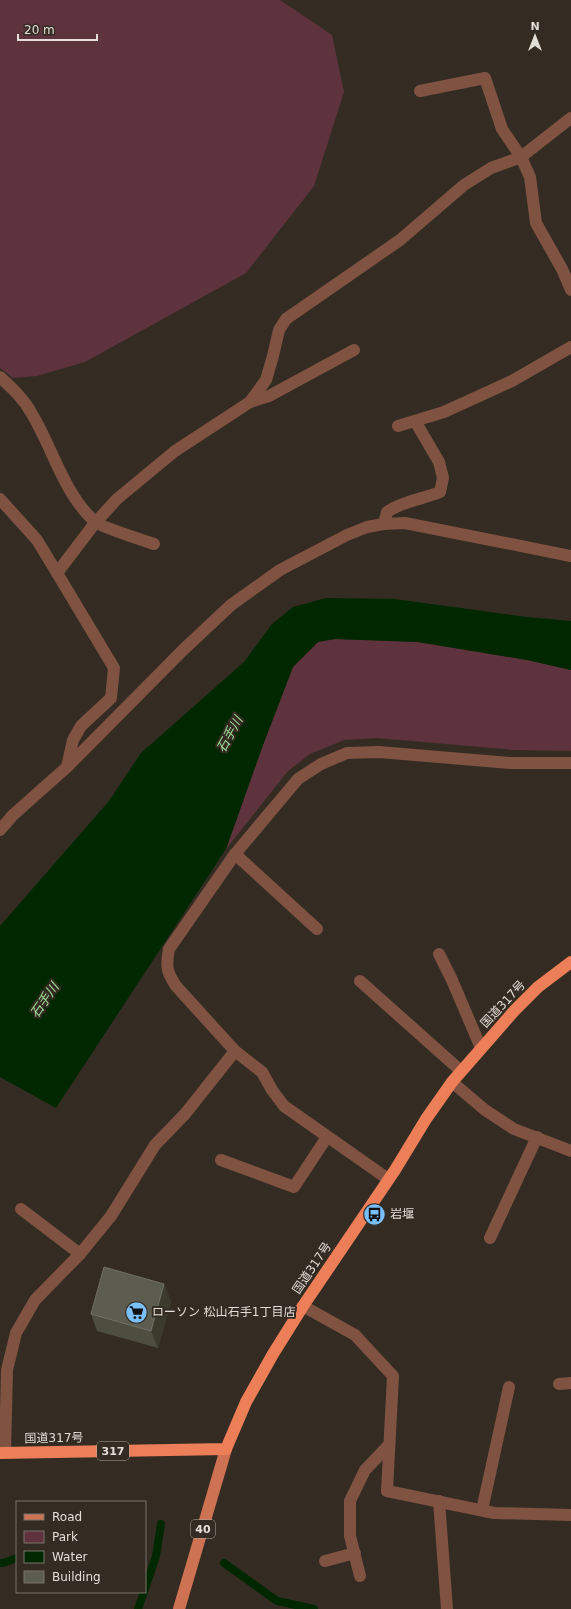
<svg xmlns="http://www.w3.org/2000/svg" width="571" height="1609" viewBox="0 0 571 1609" font-family="'DejaVu Sans','Noto Sans JP',sans-serif">
  <style>
    .green { fill: #5f333e }
    .water { fill: #002800 }
    .lines { fill: none; stroke-linecap: round; stroke-linejoin: round }
    .stream { stroke: #002800; stroke-width: 8 }
    .minor { stroke: #7f5242; stroke-width: 12 }
    .major { stroke: #cd7252; stroke-width: 12 }
    .highway { stroke: #ec7e58; stroke-width: 12 }
    .wall { fill: #4d4d40 }
    .shaded-wall { fill: #3c392d }
    .building { fill: #5d5c51; stroke: #727066 }
    .labels { text-anchor: middle; stroke-width: 4; stroke-linejoin: round; paint-order: stroke }
    .shield { fill: #342c22; stroke: #aea8a1; stroke-width: 1 }
    .shield-label { font-size: 11px; font-weight: bold; fill: #e2ddd7 }
    .street-label { font-size: 12px; fill: #e2ddd7; stroke: #342c22 }
    .poi-label { font-size: 12px; fill: #e2ddd7; stroke: #342c22; text-anchor: start }
    .water-label { font-size: 13px; font-style: italic; fill: #9fde98; stroke: #342c22 }
  </style>
  <rect width="100%" height="100%" fill="#342c22"/>
  <g class="green">
    <polygon points="0,0 280,0 332,35 344,92 314,186 246,273 85,362 37,376 13,378 0,368"/>
    <polygon points="335,639 418,642 527,660 571,670 571,751 515,750 377,738 344,740 310,754 288,771 226,849 263,745 293,667 318,642"/>
  </g>
  <polygon class="water" points="326,598 395,599 527,617 571,621 571,670 527,660 418,642 335,639 318,642 293,667 263,745 226,849 56,1108 0,1077 0,926 109,801 141,753 244,662 272,624 293,607"/>
  <g class="lines">
    <g class="stream">
      <polyline points="0,1563 3,1563 17,1558"/>
      <polyline points="224,1563 277,1601 314,1609"/>
      <polyline points="145,1589 156,1556 161,1524"/>
      <polyline points="138,1609 144,1592"/>
    </g>
    <g class="minor">
      <polyline points="420,91 485,78 502,129 521,157 530,177 536,223 562,269 571,290"/>
      <path d="M0 377C12 388 24 399 32 414 53 449 63 492 94 521 100 527 143 540 154 544"/>
      <polyline points="250,402 269,396 354,350"/>
      <polyline points="398,426 444,412 512,381 571,347"/>
      <polyline points="0,499 37,540 57,573"/>
      <path d="M384 524 387 512C403 501 423 499 440 492L443 478 439 462 415 421"/>
      <polyline points="67,767 73,740 81,726 111,698 114,668 57,573 95,523 117,499 175,451 250,402 266,380 273,356 279,330 286,319 400,240 464,185 491,168 521,157 571,118"/>
      <polyline points="0,830 13,815 67,767 183,650 231,605 280,570 347,535 367,527 384,524 405,523 571,556"/>
      <polyline points="235,854 317,929"/>
      <polyline points="439,954 452,980 481,1048"/>
      <polyline points="360,981 461,1071"/>
      <polyline points="452,1082 485,1110 514,1129 571,1151"/>
      <polyline points="221,1160 294,1187 327,1137"/>
      <path d="M388 1179 284 1106 272 1090 262 1072 235 1051 176 986C166 971 166 966 169 949L235 854 298 779 321 764 347 753 379 752 510 763H571"/>
      <polyline points="21,1209 80,1254"/>
      <polyline points="490,1238 537,1137"/>
      <polyline points="303,1306 355,1335 393,1376 387,1491 494,1513 571,1515"/>
      <polyline points="559,1384 571,1383"/>
      <polyline points="5,1453 7,1370 16,1333 35,1300 80,1254 111,1216 155,1145 185,1114 235,1051"/>
      <polyline points="439,1501 447,1609"/>
      <polyline points="482,1510 509,1387"/>
      <polyline points="325,1561 355,1553"/>
      <polyline points="360,1576 350,1536 350,1501 365,1470 389,1445"/>
    </g>
    <polyline class="major" points="179,1609 226,1449"/>
    <polyline class="highway" points="0,1453 226,1449 246,1402 273,1354 303,1306 395,1170 426,1119 452,1082 515,1010 538,987 571,962"/>
  </g>
  <polygon class="wall" points="164,1284 171,1302 158,1348 97,1331 91,1314"/>
  <polygon class="shaded-wall" points="164,1284 171,1302 158,1348 151,1331"/>
  <polygon class="building" points="104,1267 164,1284 151,1331 91,1314"/>
  <defs>
    <symbol id="bus-disc" viewBox="-11 -11 22 22"><circle r="9.5" fill="#79bff8" stroke="#342c22"/><path d="M-5-6H5V4H4V6H2V4H-2V6H-4V4H-5ZM-3.5-4V0h7V-4ZM-3.5 1.2v1.5H-2V1.2ZM2 1.2v1.5H3.5V1.2Z" fill="#111"/></symbol>
    <symbol id="supermarket-disc" viewBox="-11 -11 22 22"><circle r="9.5" fill="#79bff8" stroke="#342c22"/><path d="M-6-5.5h2.5l.6 2H6L4.5 2H-2.5L-4.4-4H-6ZM-1.5 3.2a1.3 1.3 0 1 0 .1 0ZM3 3.2a1.3 1.3 0 1 0 .1 0Z" fill="#111"/></symbol>
  </defs>
  <g fill-rule="evenodd">
    <use href="#bus-disc" x="362" y="1202" width="25" height="25"/>
    <use href="#supermarket-disc" x="124" y="1300" width="25" height="25"/>
  </g>
  <g class="labels">
    <g class="shield">
      <rect x="97" y="1442" width="32" height="18" rx="3"/>
      <rect x="191" y="1520" width="24" height="18" rx="3"/>
    </g>
    <g class="shield-label">
      <text x="113" y="1455">317</text>
      <text x="203" y="1533">40</text>
    </g>
    <g class="street-label">
      <text transform="translate(503 1004) rotate(-47)" y="4">国道317号</text>
      <text transform="translate(312 1268) rotate(-56)" y="4">国道317号</text>
      <text transform="translate(54 1438) rotate(-1)" y="4">国道317号</text>
    </g>
    <g class="poi-label">
      <text x="390" y="1218">岩堰</text>
      <text x="152" y="1316">ローソン 松山石手1丁目店</text>
    </g>
    <g class="water-label">
      <text transform="translate(229 734) rotate(-61)" y="5">石手川</text>
      <text transform="translate(44 1000) rotate(-55)" y="5">石手川</text>
    </g>
  </g>
  <rect x="16" y="1501" width="130" height="92" fill="#342c22" stroke="#7a736a"/>
  <rect x="24" y="1514" width="20" height="6" fill="#cd7252" stroke="#7a736a"/>
  <text x="52" y="1521" font-size="12" fill="#e2ddd7">Road</text>
  <rect x="24" y="1531" width="20" height="12" fill="#5f333e" stroke="#7a736a"/>
  <text x="52" y="1541" font-size="12" fill="#e2ddd7">Park</text>
  <rect x="24" y="1551" width="20" height="12" fill="#002800" stroke="#7a736a"/>
  <text x="52" y="1561" font-size="12" fill="#e2ddd7">Water</text>
  <rect x="24" y="1571" width="20" height="12" fill="#5d5c51" stroke="#7a736a"/>
  <text x="52" y="1581" font-size="12" fill="#e2ddd7">Building</text>
  <g transform="translate(535 36)" stroke="#342c22" stroke-width="3" paint-order="stroke">
  <path d="M0-3L7 15L0 10L-7 15Z" fill="#e2ddd7"/>
  <text y="-6" font-size="11" font-weight="bold" text-anchor="middle" fill="#e2ddd7">N</text>
  </g>
  <path d="M18 34v6h79v-6" fill="none" stroke="#e2ddd7" stroke-width="2"/>
  <text x="24" y="34" font-size="12" fill="#e2ddd7" stroke="#342c22" stroke-width="3" paint-order="stroke">20 m</text>
</svg>
